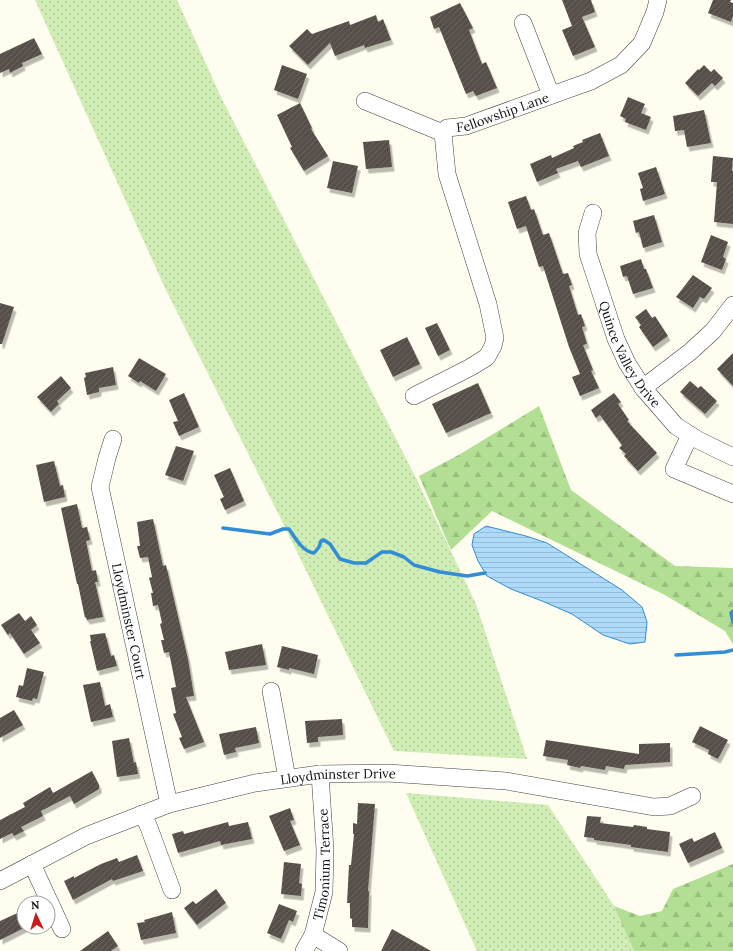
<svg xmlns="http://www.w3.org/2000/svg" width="733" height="951" viewBox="0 0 733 951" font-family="Lora,serif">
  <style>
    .grass { fill: url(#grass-dots) }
    .forest { fill: url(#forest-firs) }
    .water { fill: url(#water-rules); stroke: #318dd7 }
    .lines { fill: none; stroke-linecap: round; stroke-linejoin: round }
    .stream { stroke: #318dd7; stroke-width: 3.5 }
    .building { fill: url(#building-hatch); filter: url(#shadow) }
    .minor-casing { stroke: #414141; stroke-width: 18 }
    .minor { stroke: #fff; stroke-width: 17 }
    .labels { text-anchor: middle; stroke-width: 4; stroke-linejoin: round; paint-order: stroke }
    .street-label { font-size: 13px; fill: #0e0e0e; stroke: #fff }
  </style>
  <defs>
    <pattern id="grass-dots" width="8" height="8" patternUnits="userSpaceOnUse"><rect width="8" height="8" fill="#cfedb5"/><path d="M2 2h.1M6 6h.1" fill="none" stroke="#b1ca9a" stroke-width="1.8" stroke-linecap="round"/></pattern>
    <pattern id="forest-firs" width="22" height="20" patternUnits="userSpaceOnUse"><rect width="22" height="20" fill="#b2df93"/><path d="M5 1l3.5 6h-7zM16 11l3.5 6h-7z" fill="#98be7e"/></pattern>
    <pattern id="water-rules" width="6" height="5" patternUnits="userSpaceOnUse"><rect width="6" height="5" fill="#afdbfb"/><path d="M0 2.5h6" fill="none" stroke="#95bbd6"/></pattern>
    <pattern id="building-hatch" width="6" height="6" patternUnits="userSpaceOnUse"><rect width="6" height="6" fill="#575049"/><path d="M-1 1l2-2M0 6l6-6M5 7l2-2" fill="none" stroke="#6a655f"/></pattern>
    <filter id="shadow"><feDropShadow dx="2.5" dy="4.5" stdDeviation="0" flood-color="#0004"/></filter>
  </defs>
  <rect width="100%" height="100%" fill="#fffdef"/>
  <g class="grass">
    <polygon points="35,0 177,0 221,97 416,478 476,604 527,759 394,751 279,515 165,288"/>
    <polygon points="406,793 548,805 614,906 634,951 477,951"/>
  </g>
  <g class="forest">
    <polygon points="539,406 571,490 675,566 733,568 733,644 725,631 665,595 492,511 451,550 419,476 462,453"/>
    <polygon points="733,864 733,951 634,951 614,906 640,916 662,911 673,889"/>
  </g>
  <polygon class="water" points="486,526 526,536 547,543 622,590 642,607 647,622 645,642 630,644 603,635 572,614 542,601 511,589 487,576 478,561 472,545 474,534"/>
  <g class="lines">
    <g class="stream">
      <path d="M223 528 270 534 283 529H289C295 538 303 552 314 553L319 547 321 541 324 540 330 544 340 559 354 563H366L382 552H391L404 557 414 565 440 572 467 576 485 573"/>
      <polyline points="733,611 731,613 733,622"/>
      <polyline points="676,655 725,652 733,650"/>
    </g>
  </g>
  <g class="building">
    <polygon points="562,0 591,0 595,12 582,17 595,47 573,56 562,30 572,26"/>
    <polygon points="713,0 731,0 730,2 733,3 733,16 731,22 708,13"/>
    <polygon points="460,3 473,28 469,30 482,64 486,62 497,88 476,96 473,91 466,94 439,27 434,29 430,17"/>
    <polygon points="376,15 378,22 383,19 391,40 365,48 364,45 335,56 330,43 308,65 289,46 307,29 312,34 349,21 350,25"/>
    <polygon points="34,38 42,54 22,63 23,66 10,73 9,69 0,73 0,54"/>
    <polygon points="282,65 307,74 298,99 274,90"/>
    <polygon points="704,65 711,72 714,69 723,78 715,86 712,83 698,96 685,83 698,69 699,70"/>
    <polygon points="628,97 645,104 641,113 651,117 646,130 625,122 626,119 620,116"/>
    <polygon points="300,103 312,128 311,129 328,156 304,171 290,148 292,147 277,115"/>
    <polygon points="704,110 711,143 687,147 684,130 675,131 673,116"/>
    <polygon points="600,133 609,156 581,167 578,161 556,169 558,173 537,182 530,164 551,155 552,158 574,148 573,146 583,142 582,140"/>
    <polygon points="389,140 392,167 366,169 363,142"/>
    <polygon points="713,156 733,158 732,171 733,171 733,224 714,222 717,182 711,182"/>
    <polygon points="333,161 358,166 352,193 327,188"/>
    <polygon points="656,167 665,194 643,201 640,189 643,188 638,173"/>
    <polygon points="526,196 531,210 534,209 543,235 549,233 563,274 568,273 572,285 569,286 578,315 581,314 585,326 582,327 587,344 583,345 593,370 591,371 599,388 580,396 572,377 580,374 569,347 543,266 539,267 526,226 517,229 508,202"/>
    <polygon points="654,215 662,242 643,248 639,232 636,233 633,221"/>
    <polygon points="711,235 728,242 723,257 726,259 722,270 701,262"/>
    <polygon points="641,259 644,269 646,269 653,288 633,294 627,276 623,277 620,266"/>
    <polygon points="693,275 712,288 704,299 700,297 693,308 676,297"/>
    <polygon points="0,303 14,307 2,344 0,344"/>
    <polygon points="646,309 652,318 655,316 668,336 653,347 639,327 641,325 635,317"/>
    <polygon points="437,323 450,350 438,356 425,328"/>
    <polygon points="407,337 420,364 393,377 380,350"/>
    <polygon points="733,353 733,386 717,369"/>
    <polygon points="139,358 166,374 156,391 140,381 139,383 128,376"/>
    <polygon points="113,367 116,385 99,388 99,392 87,395 84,378 86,377 85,373"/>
    <polygon points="61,376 71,388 57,401 59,404 51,412 37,397"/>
    <polygon points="690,381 698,388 701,386 717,401 705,414 680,392"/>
    <polygon points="478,383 491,413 446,433 432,404"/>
    <polygon points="184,393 199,427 179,436 173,422 178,421 169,400"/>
    <polygon points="614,393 621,402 618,404 629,420 627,421 657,453 638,471 624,456 626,454 619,448 622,445 600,415 596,418 591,410"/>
    <polygon points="176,446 194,451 183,481 165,475"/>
    <polygon points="54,461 60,486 63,485 65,497 44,502 36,465"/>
    <polygon points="230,468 244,501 225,510 220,499 224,497 214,475"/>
    <polygon points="77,504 82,528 87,527 90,540 86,541 92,571 96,570 98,582 95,582 103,617 87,620 86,617 85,618 78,584 77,584 61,508"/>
    <polygon points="153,519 163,566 166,565 188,659 194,696 186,697 204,742 184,749 179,738 182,737 173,714 176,713 171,688 176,687 169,652 164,653 161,640 164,640 160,624 162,623 158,605 153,606 151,593 153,593 149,578 152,577 148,557 140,558 137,546 140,546 137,522"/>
    <polygon points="19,613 25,621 31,616 37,625 31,630 40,643 24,654 10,633 8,635 1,625"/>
    <polygon points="105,633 111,656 114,655 117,666 97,671 90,641 91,641 90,635"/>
    <polygon points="262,644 266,665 229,670 225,652"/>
    <polygon points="282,646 318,655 314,674 289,668 289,670 277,667"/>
    <polygon points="27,668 44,672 37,699 33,698 32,701 16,697 19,685 23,686"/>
    <polygon points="100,682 105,706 110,704 113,717 91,722 83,685"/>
    <polygon points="14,710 23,725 0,738 0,718"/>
    <polygon points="342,719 343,735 318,737 318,742 307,743 305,721"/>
    <polygon points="700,726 728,740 718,759 708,754 709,750 692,742"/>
    <polygon points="256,727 259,743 235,748 236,752 224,755 219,734"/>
    <polygon points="129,738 134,763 136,762 138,774 117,777 112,741"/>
    <polygon points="546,740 639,754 639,744 670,743 670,762 625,765 624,769 606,766 605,770 581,766 580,768 567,765 568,760 543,756"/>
    <polygon points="92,771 99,785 99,789 74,804 70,796 41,811 43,816 21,827 24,831 14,836 12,833 0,839 0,820 25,807 23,803 50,787 53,793"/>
    <polygon points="358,803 375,804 368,891 369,891 368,928 352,927 352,919 350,918 350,903 347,903 349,865 351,865 354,834 353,834 353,823 357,824"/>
    <polygon points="290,808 294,820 290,821 300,845 284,851 269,816"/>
    <polygon points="587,816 601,817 600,823 633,827 634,825 647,827 647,829 670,832 668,852 631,847 631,845 594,840 594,838 584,837"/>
    <polygon points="228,822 229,826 248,822 252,839 221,845 220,841 178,853 172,834 183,831 184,834"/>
    <polygon points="715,832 722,848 688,863 679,844 692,838 694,842"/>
    <polygon points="137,855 143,871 113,881 112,879 73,900 64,881 74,876 74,878 101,864 117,858 119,862"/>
    <polygon points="284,862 301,864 299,883 302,884 301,896 281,894"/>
    <polygon points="216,889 226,903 197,925 184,908 193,901 196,904"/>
    <polygon points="279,904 297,911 293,922 289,920 281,939 267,933"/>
    <polygon points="24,910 24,928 0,940 0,921"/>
    <polygon points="172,912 176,933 141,940 137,923 145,922 144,920"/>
    <polygon points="392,929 431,951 381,951"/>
    <polygon points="108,931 118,946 111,951 80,951"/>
  </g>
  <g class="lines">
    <defs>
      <g id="minor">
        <polyline points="523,23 551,95"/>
        <polyline points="365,101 443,133"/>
        <path id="s1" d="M593 213 587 233 588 254 616 339 627 363 643 388 676 426 698 440 733 457"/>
        <polyline points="643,388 690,352 713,331 733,305"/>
        <path id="s2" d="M414 396 471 367 487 357 493 346 495 338 488 304 447 174 443 133 447 128 466 126 591 81 621 65 642 43 655 12 658 0"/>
        <polyline points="690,435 674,469 733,494"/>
        <path id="s3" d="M113 439 107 458 100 487 169 804"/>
        <polyline points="271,691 287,778"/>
        <polyline points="142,814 148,825 172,890"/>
        <polyline points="32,864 62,929"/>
        <path id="s4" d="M0 881 86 836 169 804 255 783 320 774 388 773 506 781 654 807 670 806 692 796"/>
        <polyline points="313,935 339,951"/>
        <path id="s5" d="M304 951 313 935 324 892 325 850 320 774"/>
      </g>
    </defs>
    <use href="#minor" class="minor-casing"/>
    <use href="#minor" class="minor"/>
  </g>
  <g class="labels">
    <g class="street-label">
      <text dy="5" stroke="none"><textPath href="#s2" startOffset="380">Fellowship Lane</textPath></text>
      <text dy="5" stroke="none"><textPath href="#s1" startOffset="151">Quince Valley Drive</textPath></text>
      <text dy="5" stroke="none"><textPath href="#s3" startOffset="187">Lloydminster Court</textPath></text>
      <text dy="5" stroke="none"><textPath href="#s4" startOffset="358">Lloydminster Drive</textPath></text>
      <text dy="5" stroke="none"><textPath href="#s5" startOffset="90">Timonium Terrace</textPath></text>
    </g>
  </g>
  <g transform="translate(36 915) rotate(356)"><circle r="19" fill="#ffffff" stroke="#9f9f9f"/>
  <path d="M0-3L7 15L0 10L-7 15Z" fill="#c91b1b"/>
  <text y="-6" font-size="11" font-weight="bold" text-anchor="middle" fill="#0e0e0e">N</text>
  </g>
</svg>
